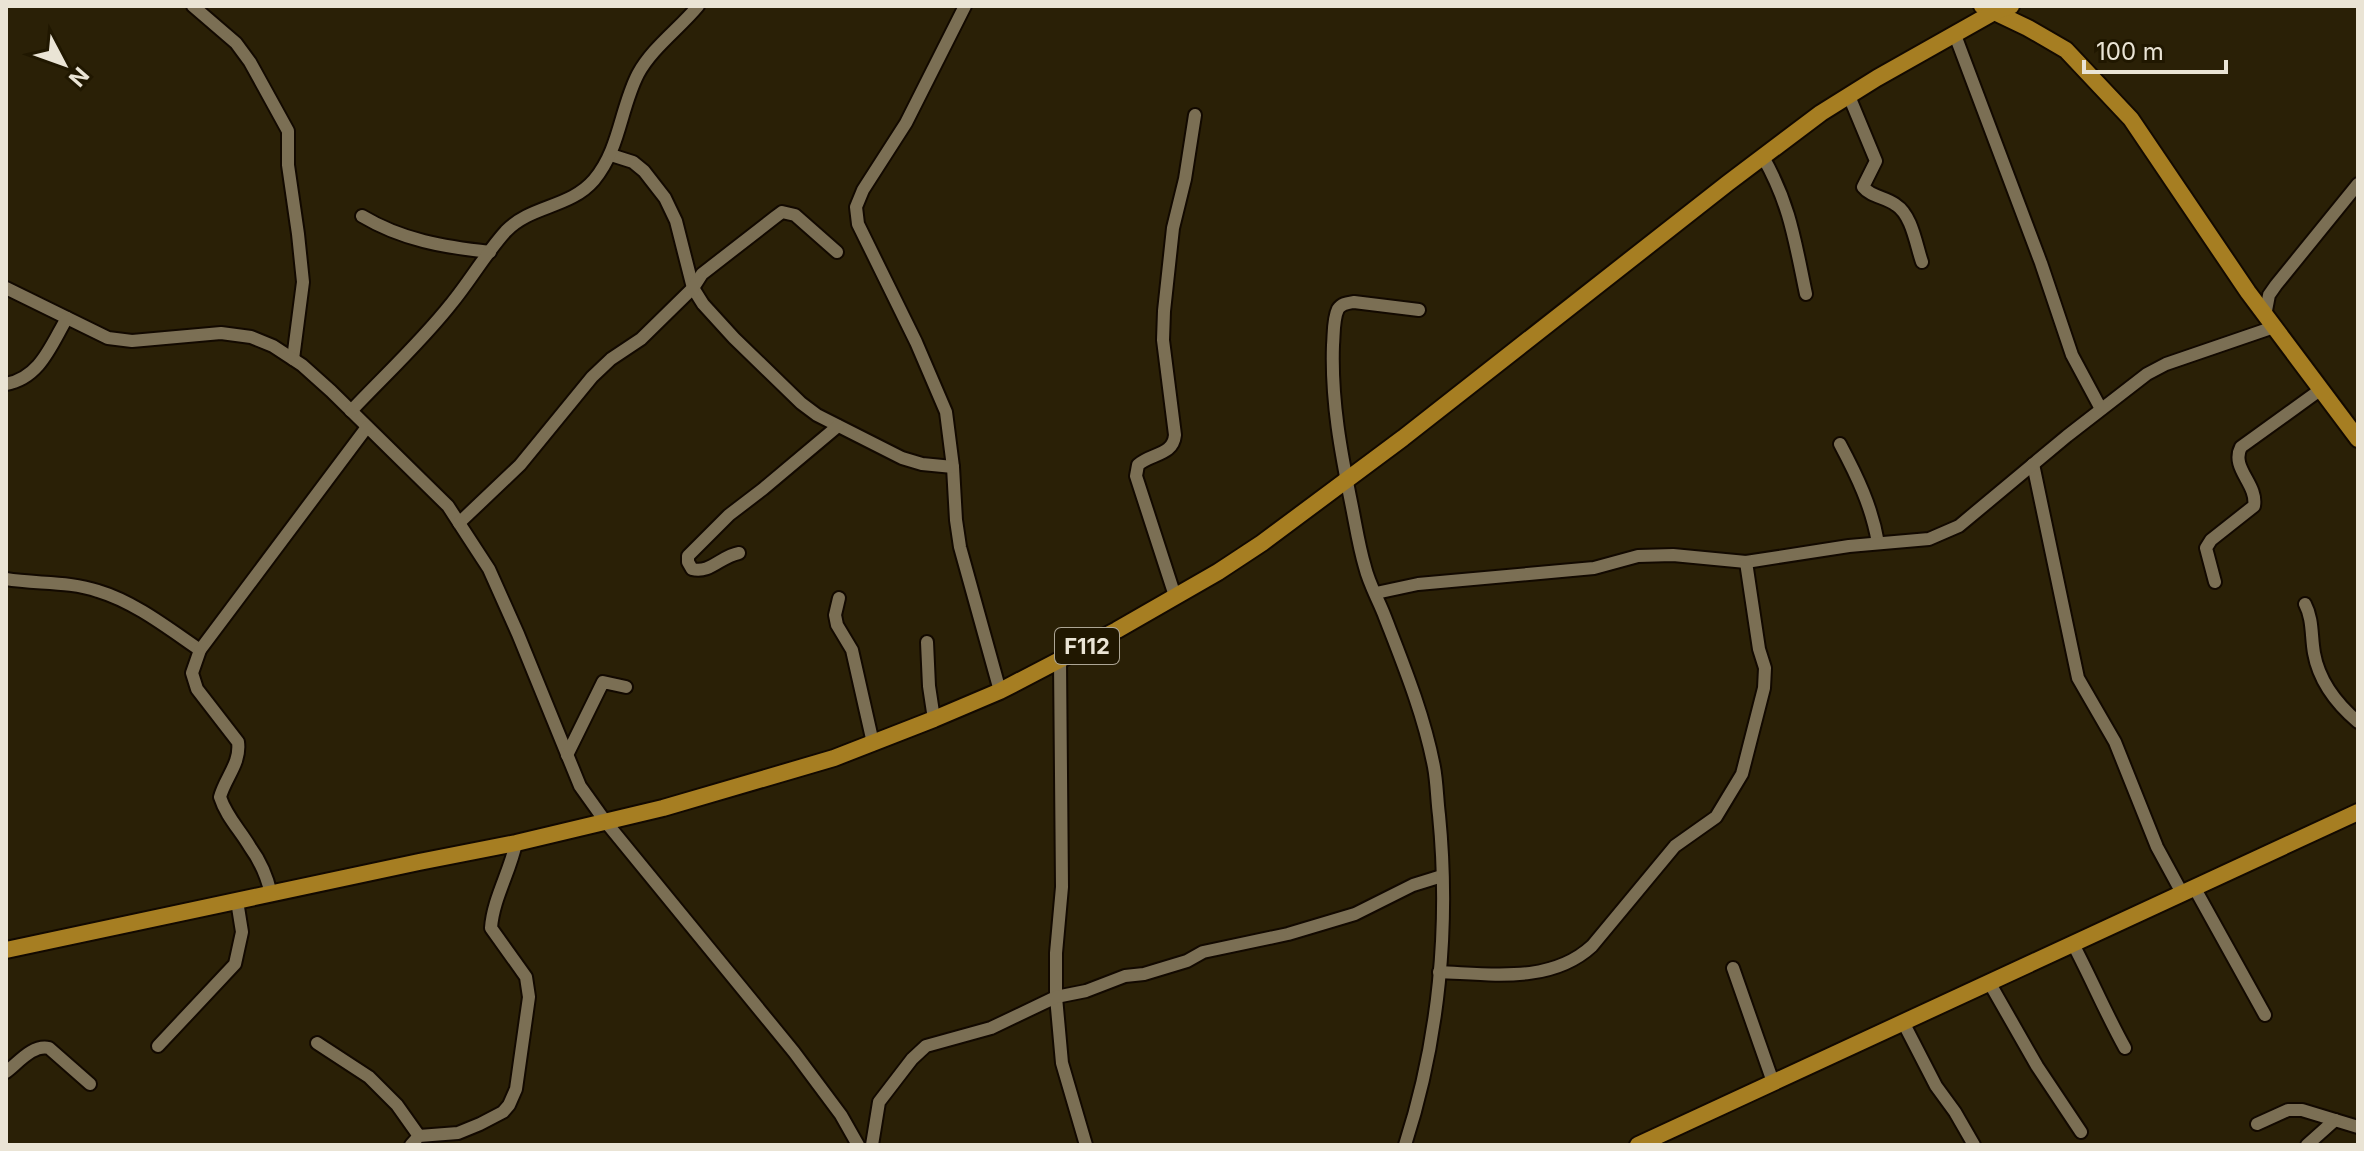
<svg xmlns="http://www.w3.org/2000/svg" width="2364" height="1151" viewBox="0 0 2364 1151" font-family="Inter,sans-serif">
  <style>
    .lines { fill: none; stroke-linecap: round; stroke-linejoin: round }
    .minor-casing { stroke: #120900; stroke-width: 16 }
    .major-casing { stroke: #120900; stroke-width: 20 }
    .minor { stroke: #7b6f54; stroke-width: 12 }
    .major { stroke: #a67e22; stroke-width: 16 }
    .labels { text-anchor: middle; stroke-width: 6; stroke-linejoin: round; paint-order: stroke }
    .shield { fill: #201700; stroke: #ada695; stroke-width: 2 }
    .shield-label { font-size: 22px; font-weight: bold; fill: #eae4d5 }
  </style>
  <rect width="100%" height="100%" fill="#2a2006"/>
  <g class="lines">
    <defs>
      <g id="minor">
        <polyline points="193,6 236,43 250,62 288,131 288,165 298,234 303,282 293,359"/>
        <polyline points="965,6 906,123 863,190 856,207 858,224 916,342 946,412 953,467 956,520 960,547 1000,691"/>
        <polyline points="1955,35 2041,263 2072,355 2101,409"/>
        <path d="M1849 96 1876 161 1863 187C1871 197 1886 197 1896 205 1912 215 1916 245 1922 262"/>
        <polyline points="611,155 633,162 644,171 665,198 676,221 693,288 703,304 734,338 801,403 817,415 902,458 922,464 953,467"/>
        <path d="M1763 157C1790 204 1795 242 1806 294"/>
        <path d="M362 216C402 240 444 247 490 252"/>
        <polyline points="6,288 108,338 132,341 221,333 251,337 273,346 302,365 331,391 448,506 459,523 489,569 518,634 580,786 605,821 794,1052 841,1115 858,1145"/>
        <polyline points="2265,316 2269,295 2276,285 2358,184"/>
        <path d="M6 384C40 378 51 345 67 318"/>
        <path d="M351 411C384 376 421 342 451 304 470 281 486 253 506 231 531 205 570 208 594 180 620 149 620 109 638 74 652 48 679 29 698 6"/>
        <path d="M1840 444C1857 476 1872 507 1878 543"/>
        <polyline points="2033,464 2078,678 2115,742 2157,847 2182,893"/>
        <polyline points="459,523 520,465 592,377 611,359 641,339 693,288 702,274 774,218 782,212 795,215 837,252"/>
        <path d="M739 553C721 556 710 574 692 569L688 562V556L729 515 763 489 838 426"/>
        <path d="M6 579C36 584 69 581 98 591 135 602 169 629 200 650"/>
        <path d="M2215 582 2206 548 2211 540 2254 506C2258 484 2230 468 2241 447L2320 390"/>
        <polyline points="1376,593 1418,584 1594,568 1638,556 1673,555 1746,562 1849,546 1929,539 1959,526 2067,436 2147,374 2166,364 2274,327"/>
        <path d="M1175 596 1136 476 1138 465C1151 453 1173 456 1175 435L1163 340 1164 311 1173 228 1185 179 1195 115"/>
        <polyline points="839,598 835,615 837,625 852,650 873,743"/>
        <path d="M2305 604C2313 619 2311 636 2314 653 2319 681 2338 705 2358 722"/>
        <polyline points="927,642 929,686 934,719"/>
        <polyline points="1060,661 1062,887 1056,953 1056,997 1062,1063 1086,1145"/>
        <polyline points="567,755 603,682 626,687"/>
        <polyline points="2194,887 2265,1015"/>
        <path d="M271 894C267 876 261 862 250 847 240 830 226 816 220 797 225 778 241 763 238 742L197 689 192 673 200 650 367 427"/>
        <path d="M2073 944C2091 978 2106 1014 2125 1048"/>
        <polyline points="1733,968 1773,1082"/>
        <path d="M1439 972C1490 974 1551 984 1592 946L1675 846 1716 817 1742 774 1764 688 1765 668 1759 649 1746 562"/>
        <polyline points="1989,982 2037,1066 2081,1132"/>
        <polyline points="1903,1022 1936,1086 1955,1112 1974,1145"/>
        <polyline points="317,1043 369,1077 397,1105 419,1136"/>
        <polyline points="158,1046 235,964 242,932 237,901"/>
        <path d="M6 1072C18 1063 33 1044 49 1048L90 1084"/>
        <polyline points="2257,1124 2288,1110 2302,1110 2358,1127"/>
        <path d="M411 1145 419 1136 458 1133 480 1124 503 1112 509 1105 516 1089 529 997 526 977 491 928C493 899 510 872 516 843"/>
        <polyline points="872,1145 879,1102 912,1059 926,1046 991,1028 1056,997 1086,991 1125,976 1144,974 1187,961 1203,952 1288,934 1355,914 1413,885 1442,876"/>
        <path d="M1405 1145C1439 1040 1450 926 1439 815 1437 800 1437 783 1434 767 1424 715 1404 666 1385 617 1379 601 1369 584 1365 567 1359 547 1356 527 1352 507 1341 453 1331 401 1333 345 1334 334 1333 319 1338 309 1342 303 1348 303 1354 302L1419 310"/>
        <polyline points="2307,1145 2335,1120"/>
      </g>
      <g id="major">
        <polyline points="1982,6 2028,28 2066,50 2131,119 2248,292 2358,439"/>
        <polyline points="6,950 419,862 516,843 663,808 834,758 934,719 1000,691 1117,630 1218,572 1262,543 1403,438 1728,183 1821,113 1877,78 1994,12 2011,6"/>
        <polyline points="1638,1145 2358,812"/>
      </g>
    </defs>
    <use href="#minor" class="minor-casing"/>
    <use href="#major" class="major-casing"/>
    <use href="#minor" class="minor"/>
    <use href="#major" class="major"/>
  </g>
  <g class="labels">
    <rect class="shield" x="1055" y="628" width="64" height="36" rx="6"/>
    <g class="shield-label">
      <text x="1087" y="654">F112</text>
    </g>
  </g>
  <rect width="2364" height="1151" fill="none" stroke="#eae4d5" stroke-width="16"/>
  <g transform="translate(64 64) rotate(131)" stroke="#201700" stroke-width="6" paint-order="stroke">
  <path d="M0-6L14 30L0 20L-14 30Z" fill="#eae4d5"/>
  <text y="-12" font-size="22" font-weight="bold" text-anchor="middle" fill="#eae4d5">N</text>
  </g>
  <path d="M2084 60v12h142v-12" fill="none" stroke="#eae4d5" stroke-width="4"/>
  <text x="2096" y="60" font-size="24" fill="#eae4d5" stroke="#201700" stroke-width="6" paint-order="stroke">100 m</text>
</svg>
